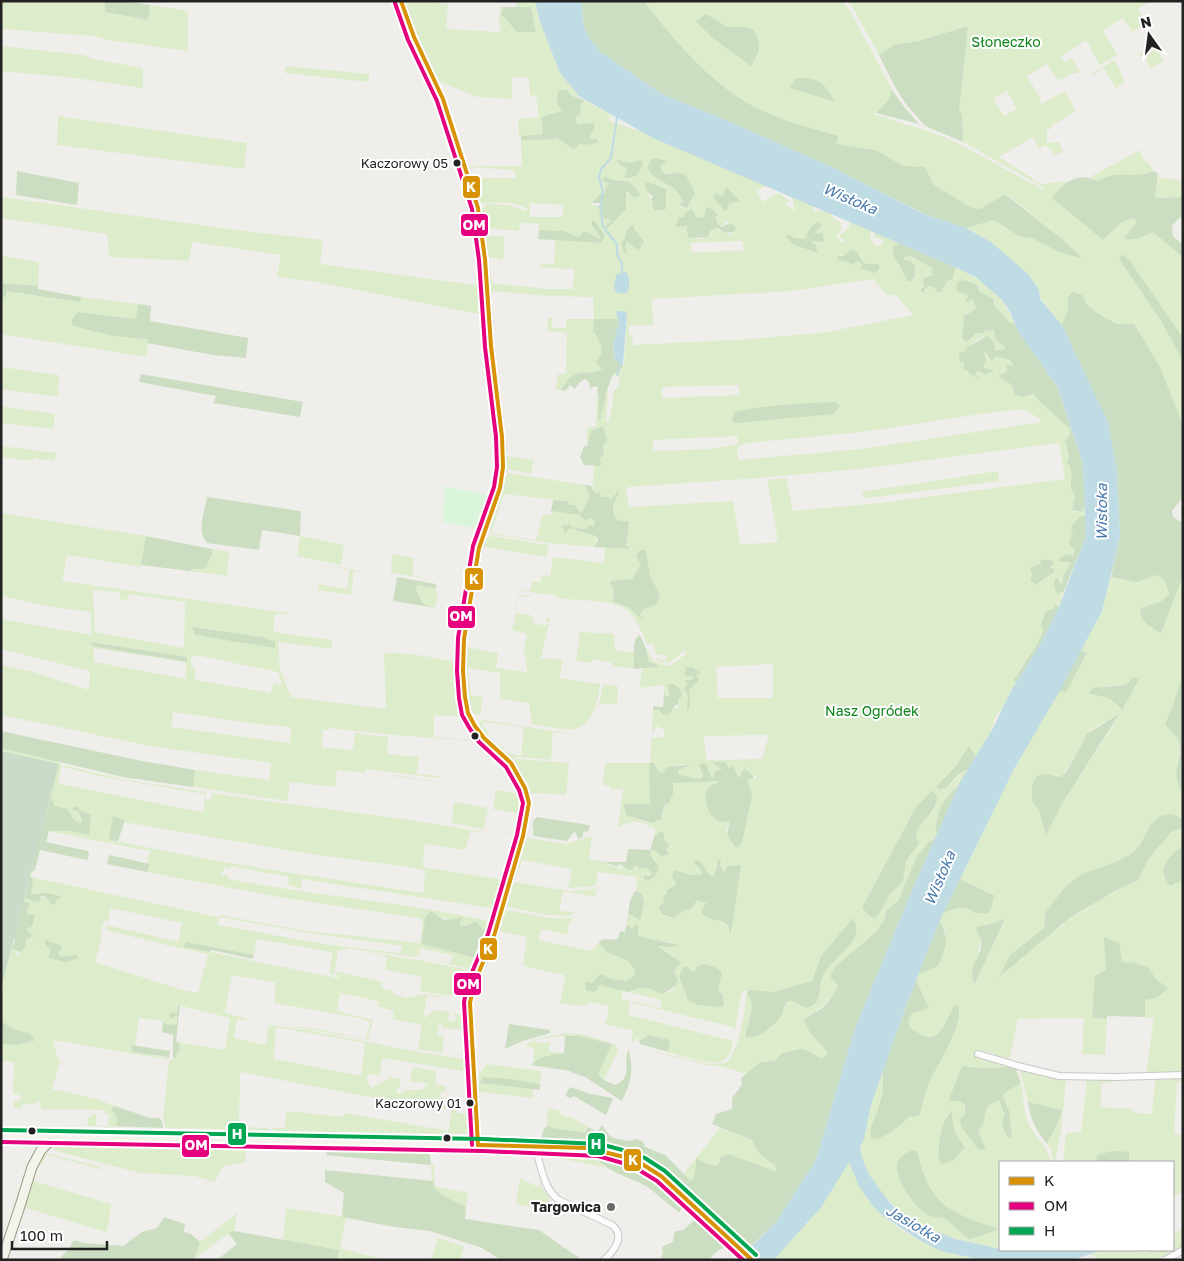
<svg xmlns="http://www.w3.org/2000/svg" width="1184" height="1261" viewBox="0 0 1184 1261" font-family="'Golos Text',sans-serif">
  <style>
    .grass { fill: #ddeccb; fill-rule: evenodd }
    .forest { fill: #cbdec1 }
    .cemetery { fill: #cadbca }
    .park { fill: #daf5da }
    .water { fill: #bfdbe3 }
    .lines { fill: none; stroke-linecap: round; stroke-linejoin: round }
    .stream { stroke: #bfdbe3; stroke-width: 2 }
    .street-casing { stroke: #c9c8c7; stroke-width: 8 }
    .secondary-casing { stroke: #999a82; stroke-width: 11 }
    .street { stroke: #fdfcfc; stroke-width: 6 }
    .secondary { stroke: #f4f4ed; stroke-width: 9 }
    .bus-1-casing { stroke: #fff; stroke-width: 8 }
    .bus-2-casing { stroke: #fff; stroke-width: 8 }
    .bus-3-casing { stroke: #fff; stroke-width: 8 }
    .bus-1 { stroke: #d79205; stroke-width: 4 }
    .bus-2 { stroke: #e5007d; stroke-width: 4 }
    .bus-3 { stroke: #00a651; stroke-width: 4 }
    .bus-dot { fill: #222; stroke: #fff; stroke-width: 2 }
    .poi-dot { fill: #6a6968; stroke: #fff; stroke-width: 2 }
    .labels { text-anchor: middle; stroke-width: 4; stroke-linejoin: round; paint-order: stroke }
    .bus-label { font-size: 13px; fill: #222; stroke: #fff; text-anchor: end }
    .park-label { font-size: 14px; fill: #0c8416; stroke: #fff }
    .poi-label { font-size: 14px; font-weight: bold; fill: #222; stroke: #fff; text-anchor: end }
    .water-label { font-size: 15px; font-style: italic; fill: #4a7aab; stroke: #fff }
    .line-badge { stroke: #fff; stroke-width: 2 }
    .badge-label { font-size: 14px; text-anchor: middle; font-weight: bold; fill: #fff }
  </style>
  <rect width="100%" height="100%" fill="#f0eeeb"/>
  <g class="grass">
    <polygon points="1,1 105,1 105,12 148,20 150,5 188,11 188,51 108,40 93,36 1,29"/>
    <path d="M405 1 448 4 446 29 500 32 501 26H499L500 6 504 7V18L517 32H536L531 8 516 7V1H535L540 22 560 73 580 97 570 95 567 90H560L557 97 563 111 541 117 543 134 519 136 518 119 539 117 536 95 530 96 529 79 521 77 511 78 513 99 477 97 439 81C431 67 423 52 417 37 415 31 415 27 413 21H411Z"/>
    <path d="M644 1H842L851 12 892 90 889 99 874 114 934 133 954 141 1047 192 1041 186 963 142 962 113 959 114 968 26 919 41 894 45 879 55 853 8 848 1H1150L1138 9 1146 24 1132 32 1123 18 1103 30 1117 55 1100 65 1086 40 1061 56 1065 62 1072 58 1080 72 1071 74 1058 81 1047 64 1027 76 1041 99 1040 102 1041 104 1079 83 1065 91 1076 111 1051 126 1052 128 1047 130V143L1059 142 1063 152 1054 155 1051 148 1049 149 1046 145 1039 149 1033 137 999 157 1041 184 1068 181 1052 198 1103 240 1122 222 1133 218 1137 222 1124 238 1128 240 1140 238 1153 232 1183 257V338L1159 305 1121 262 1160 319 1183 361V430L1181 421 1134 324H1117L1102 316 1086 305 1082 295 1068 298V309L1062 325 1040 298 1039 290 991 242 966 228 994 220 1019 237 1032 238 1044 243 1062 239 1012 198 1005 194 980 209 972 208 934 185 925 167 903 166 876 150 836 144 837 136C812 128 785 122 761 110 714 86 676 43 644 1ZM706 15 760 50 751 66ZM1007 91 1017 109 1004 116 993 98Z"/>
    <polygon points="1,46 84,55 93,59 143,68 143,88 75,78 1,71"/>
    <polygon points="1155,46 1164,61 1151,68 1143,56 1138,55"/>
    <polygon points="1122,55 1115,60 1125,82 1116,88 1103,68 1092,76 1092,74"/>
    <polygon points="285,66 369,74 369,82 285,73"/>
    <path d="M584 100 613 116 608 118 612 122 636 130V129L653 138 766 186 757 191 763 202 779 193 789 201 784 203 793 210 795 209 792 197 813 206 814 212 819 210 831 214C833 219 840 220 842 226L840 233 836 235 841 242 845 241 839 236 850 226V222L871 231 870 239 876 247 882 245 883 240 874 237V232L899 243 893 246 895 259 900 263 913 280 915 276V266L905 260 904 257 910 256 932 268V275L925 276 923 288 925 294 927 286 942 288 947 281H951L956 267C982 280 1003 294 1014 323L1010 324 994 305 995 300 980 292 979 287 969 281H961L958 291 966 294 968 296 966 302 973 299 976 309 966 314 962 331 971 339 975 334H981L985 329 990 331 994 330 995 339 1006 348 996 351 987 336C971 341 967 348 961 363H965L964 368 978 379 975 375 984 368 982 366 986 359 984 351 987 354 991 361 994 356 1010 360 1014 367 1009 364 1007 371 998 376 1012 385 1015 395 1022 397 1034 394 1039 401 1069 428 1070 434 1065 438C1065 450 1071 461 1073 473 1073 484 1068 485 1075 496L1072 510 1075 512H1081L1085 507 1086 518 1083 517 1073 524 1074 533 1072 549 1075 551 1073 556 1066 554 1058 560 1060 562H1068L1071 563 1063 576V583H1060L1058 580 1055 583V589L1060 594 1064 591 1059 606 1057 603 1054 609 1046 611 1041 625 1043 630 1038 643 1014 678 1016 683 1002 710C993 715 995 723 991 731 988 740 981 749 976 757L969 747 956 766 937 787 943 790C953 784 958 774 969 768 965 773 963 780 959 785 956 790 957 787 953 790 943 799 933 822 937 835L935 839 930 841 911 871 898 901 886 911 884 920 877 931 858 946 836 983 838 986C829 1000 823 1009 807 1016L828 1052 825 1057 820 1058 806 1050 801 1049 782 1053 775 1061 761 1062 748 1074 720 1066 707 1065 628 1046 710 1064 726 1063C742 1044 743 1016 747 994 757 1002 748 1023 745 1034L748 1039 772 1027 782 1015 788 1001 791 1000 800 1005H814C822 995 817 982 825 972 836 956 859 944 856 924L821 956 812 981 773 992 743 990 740 1000 735 1030 733 1027 630 1002 628 1015 733 1041C732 1048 730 1057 722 1061 711 1066 680 1055 668 1052L670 1040 649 1035 639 1041 638 1038H636L634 1042 631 1043 633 1030 603 1024 606 1021 609 1006 591 1002 582 1006 560 1003 565 981 564 975 523 966 527 937 500 931 491 959 487 965H486L505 910 550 918H573L572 922 569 921 568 935 541 929 538 940 591 951 599 942 606 952 627 960 635 970V975L626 981 611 979 605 976 593 983 587 982 622 990V999L661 1008V1000L628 992C634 989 642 986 648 988 661 993 671 999 678 980L674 971 675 957 657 946 677 944 638 936 633 928 630 929 626 926 628 914 635 917 640 921C640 911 646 902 641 892L636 891 637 877 598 872 596 885 586 887 568 888 572 869 522 860 516 878 515 876 526 838 565 844 592 836 589 859 605 862V864L629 870 635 865 643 868 646 867 652 874V876L645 875V879L648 881 653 879 658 871 657 863 650 854V850L656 851C659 857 662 856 668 856L666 848 669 844 665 841V836L657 833 654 837 655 828 648 827 649 826C638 820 634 821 622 825L623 826 618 827 623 789H610V786L603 785 605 763H650V804H622L624 805 626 815C637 818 656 830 663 815 666 805 663 805 672 797L673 783 720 780 707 789 705 800 730 821 726 832 735 847 742 842 750 791 747 779H756L757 774 754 777 745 769 740 778 733 765 729 768 725 762H713L715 765 722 769 715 771 712 779 710 778 709 771 700 767 703 776 701 779 680 775 678 773 679 770 688 764 667 767 662 773 658 771 654 763H650L651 738 665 737 664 730 657 726 652 733 653 710H660L668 714 674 708H679L678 700 682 696 680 689 668 685 669 695 668 697 664 693V685L639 688 642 669 658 667 649 662 646 649 654 661 666 666 671 665 686 654 685 651C673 658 668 670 654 657L665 661 667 656 656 654 654 645 648 644V646C643 635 638 621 629 612 616 598 579 602 560 598 555 597 555 595 550 594L549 595 508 589 530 591 532 582H540L542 575 550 576 553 557 604 563 605 548 628 549 626 541 627 526 625 522 615 519C613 509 614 500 617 490L612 499 602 497 596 494 595 495 591 486H593L594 465H601L600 458 604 452 603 446 606 443V435L604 428 592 430 587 444V427H596L597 393C601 401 596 410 601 421L602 416 599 414 603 411 605 396 608 390 606 422H608L612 408 614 389H617L620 378 616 374 613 376V374L624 366 627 315 617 316 618 319H594L595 333 602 348V369C594 374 583 371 574 375 567 378 565 386 560 390H556L558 374 566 373 567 333 547 331 548 318H552V328H566V319H594L593 297 549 296 491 291V307L489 264 492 283 548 289H573L574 269 542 268 543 266 538 264H554L555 240 601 243 605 236 594 221 592 225 600 237 599 239 587 232H583L581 235 577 237 564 231 539 230V224L520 223 519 231 485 228 482 209 487 204 508 205 526 211 528 209C513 201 496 202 480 204L467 166H522L521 140C534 139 545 141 557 138L572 147 579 144 585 145 599 143 589 138 594 128 590 123 577 125 576 117 581 114 580 106ZM655 158 665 160 668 161 660 166C662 177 671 174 679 173 692 188 701 190 687 208L678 207V205L683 202 682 196 675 189 659 180 648 170ZM471 167 513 170 516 175V178H473L469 169ZM610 180C623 180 631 180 639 192L630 194 626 192V209L607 229V225L613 220 604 219 601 206 592 205V203L600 195 605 194 606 187 610 184 608 182 603 181ZM657 185C667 188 666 198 666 208V209L654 211 648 192ZM530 203 563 205V217H530ZM706 207 714 210 719 225H725L724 221 732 224 735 226 734 232 730 235 717 228 702 239 689 238 686 230 688 226 677 224 684 217 687 212 693 210 696 217 704 218ZM631 225 642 239 641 247 639 250 627 242 625 246 627 252 621 242 624 240 626 231ZM820 228 813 234 823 233 824 240 820 242 811 241 816 245 818 251 793 242 788 238 805 239ZM742 241 744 251 692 252 690 243ZM847 253 859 254 863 262 880 268 878 271 875 273 860 268 862 264 858 261 853 265 848 262 838 260 840 255 843 256ZM873 279 886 294 897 296 913 315 827 332 751 339 632 345 633 334 629 335V326L653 325 652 299 791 291ZM738 385 740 395 662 398V387ZM1025 409 1041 420V422L862 449 738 460 737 448 744 444 756 442 862 432 987 413ZM737 436 738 444 713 449 653 451V440ZM1059 443 1065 479 880 503 793 511 786 478 767 480 778 540 774 543 740 544 733 501 629 507 626 489 628 487 760 478 859 469ZM640 550H646L650 576 660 594 657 604C650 607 641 608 640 616L641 617 628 607 613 602 614 589 610 583 611 581 632 579 641 565ZM1046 559 1050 560V567L1054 569 1052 574 1043 578 1037 584 1032 583 1030 579 1032 574 1030 569 1031 567 1041 563 1042 562 1038 560ZM773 664V698H718L716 667ZM769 735 762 759 707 760 703 736ZM933 790C949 820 904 820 918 843L906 861 903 882 890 894 880 912 869 916 862 906 916 807ZM700 861 711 877 715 873 716 864 721 863 720 866 722 871 726 870 730 933C727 917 712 923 702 914V909L706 903 697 899 691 909 685 910 673 918 664 916 659 908 664 902 663 896 667 894 668 890 676 885 673 881 674 870C683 872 692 877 702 874L701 870 695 864ZM686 966 693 972 698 966 722 972 718 990 723 995 724 1005H707L688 1000 682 986 684 967Z"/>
    <polygon points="58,116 247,143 244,169 57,145"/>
    <path d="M1140 150 1144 161 1149 163 1153 171C1135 180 1120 168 1097 181L1090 177Z"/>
    <polygon points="1158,177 1183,181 1183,197 1155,198"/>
    <polygon points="1,197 229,229 323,240 320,264 482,286 484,315 317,282 277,277 281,255 192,242 189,261 109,257 107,234 1,218"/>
    <polygon points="486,235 505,237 503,260 488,257"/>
    <polygon points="1,256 39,262 38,286 1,283"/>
    <polygon points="7,291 79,302 81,297 138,304 136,319 78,312 84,329 136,338 149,339 146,357 1,334 1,296 6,296"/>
    <polygon points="1,367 59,375 58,397 1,389"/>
    <polygon points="1,406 55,414 53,429 1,423"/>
    <polygon points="1,446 56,453 55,461 34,458 33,461 1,457"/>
    <polygon points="507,456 534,460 531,474 509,469 506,471 505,458"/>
    <polygon points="998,471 999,481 877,497 865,498 861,492"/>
    <path d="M509 473 584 485 590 496 581 513 573 505H570L567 501 504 494 491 533 536 540 543 514 551 515V511L580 515 583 520C588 518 592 516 595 523L594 526H588L585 529 572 527 568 524 560 527 567 531 570 528 596 535V544L594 547 549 543 490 534 489 526 501 493 504 475Z"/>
    <path d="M1 513 146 536 141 567 67 555 62 581 343 621 291 614H275L273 632 332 640V649L278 642 280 669 291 697 386 709 384 654C397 650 444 659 459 663L461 699 464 717 434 715V737L471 740 465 724H467L474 741 394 735 329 728V730H323L322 747 353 750 355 733 388 737 387 754 419 757 417 774 440 776 438 778 365 769V773L337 770 335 787 290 782 287 801 193 787 195 770 269 780 271 763 150 746 1 715V665L33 672 89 690 90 671 1 649V619L91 635V612L46 606 1 596ZM93 590 120 592V599L128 600 129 594 185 602 184 648 95 632ZM193 627 258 636 269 641C243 641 221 640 195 635ZM92 642 186 657 187 661 92 646ZM94 648 186 662V679L94 662ZM195 655 278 672 282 685 274 684 270 693 195 680V668L192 667 191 658ZM173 712 257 724 291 727 290 743 171 727Z"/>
    <polygon points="300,536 344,545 341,565 297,556"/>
    <polygon points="492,536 548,545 547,557 483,547 485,539"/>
    <polygon points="212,549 229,552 227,576 190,571 209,561"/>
    <polygon points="392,554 414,558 412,575 431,579 391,573"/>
    <polygon points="309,563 364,571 365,572 354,571 351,595 318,590 319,584 347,589 350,570"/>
    <path d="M1183 572V679L1181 681 1173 705 1165 724 1176 736 1179 744V788L1183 794V819L1172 814 1150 825 1140 845 1131 854 1116 862 1085 873 1045 913 1044 928 1010 955 1060 928 1071 917 1088 908 1096 902 1138 880 1148 860 1159 846 1172 832 1183 827V846L1177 850 1170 886 1183 880V1073H1146L1154 1018 1145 1017V1000L1157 998 1168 987 1155 978 1149 968 1122 961 1105 937 1106 970 1092 1018 1107 1019 1105 1055 1082 1054 1084 1018 1018 1019 1009 1060 988 1052 976 1051V1054L979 1056 1007 1067 979 1068 962 1066 949 1098 950 1101H960L965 1105V1115L962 1117 986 1150 978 1130C986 1116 982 1108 999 1099L1004 1109 1012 1137 1007 1103 1003 1094 1021 1083C1024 1097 1023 1112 1029 1125 1036 1138 1049 1146 1050 1162H1000V1249C948 1238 908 1230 875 1184 868 1174 860 1161 860 1149 860 1145 863 1142 864 1138 865 1132 866 1126 867 1119 870 1103 877 1088 882 1072 886 1095 877 1110 870 1131H893C902 1122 906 1117 919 1115L928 1085 955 1029 954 1006 940 1032 932 1038H925L910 1027 908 1021 912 1013 921 1011 928 1003 916 980 918 975 938 966 946 934 940 920 943 913C953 909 962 905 971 911L994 894 960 879 1014 769 1059 691H1066L1087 654 1081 650 1102 611 1111 577 1137 582 1157 575 1165 581 1169 594C1161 603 1154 605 1142 607L1161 633 1180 584ZM1132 678 1121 709 1114 701 1105 696 1106 686 1126 685ZM1119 714 1111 729 1063 802 1046 834 1039 810 1035 806 1032 800V785L1045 774 1060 777C1072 766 1076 750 1086 736 1093 726 1109 719 1119 714ZM1005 920 976 983 975 984 972 970 976 962 981 940 977 933 978 926 987 925ZM952 1111C952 1123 953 1130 959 1141L938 1151 946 1116ZM920 1166C934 1209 959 1216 998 1229L969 1239 946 1219 927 1215 918 1207 904 1188Z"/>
    <polygon points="417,585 436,588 436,591 438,592 436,607 423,604 416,590"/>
    <path d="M518 595H529V597L519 595 516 613 531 615V617L534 618 533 623 546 626 548 622 546 621V618L550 619 541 658 563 660 559 678 600 684C599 699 593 725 574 729 562 731 544 726 532 724L529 703 500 699V673L468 668 471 695 483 697 480 715 474 714C467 696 462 666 467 647L498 653 496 668 527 672 525 655H523L527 634 512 630C516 618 516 607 518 595Z"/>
    <polygon points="580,632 614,634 615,651 634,652 634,669 613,666 612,663 592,659 591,663 576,661"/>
    <polygon points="603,684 618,686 617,704 599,704"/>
    <polygon points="482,720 567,733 568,734 553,732 551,759 570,761 517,757 511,760 499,747 498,743 508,753 521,756 524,727 481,722 490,736 487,736 478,723"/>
    <path d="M1 748 60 761 59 764 120 779 206 792V802L211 799 212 793C302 807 392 815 482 832V833L471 831 465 850 424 844 423 867 505 880 497 909 302 879 301 889 288 885 289 877 230 866 229 869 225 867 221 875H228V879C315 896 405 902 493 922L490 934 489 931 483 929 475 921 467 926 460 925V918C446 924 441 915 429 912L427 917 424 944 480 959 475 970 441 962 440 961 450 963 452 955 420 948 419 956 416 955 415 957 347 948 346 950H338L334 975 330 974 332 952 257 939 254 955 187 942 185 947 338 978 339 976 336 975 337 972H339L383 982 381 988 397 992H394L393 994 407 998 425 994 441 996 442 998 427 995 423 1019 435 1010 449 1012 448 1019 451 1022 456 1020 455 1016 452 1013 459 1014 463 1019 466 1018V1010L467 1056 447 1053 467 1055 466 1030 443 1028V1025L439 1024 437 1035 444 1036 442 1052 443 1053 411 1049H418L422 1025 393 1019 394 1011 377 1006 378 1001 340 993 337 1011 373 1020 368 1039 381 1042 273 1023 322 1030 366 1039 370 1023 360 1018 274 1003 276 983 232 975 225 1013 245 1018 248 1021 237 1019 234 1038 266 1045 269 1025 307 1030 413 1051 468 1060 469 1072 382 1058 380 1076 368 1074 367 1080 371 1088 389 1079V1077L400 1079 399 1083 401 1086 396 1091 399 1094 406 1090H421L429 1084 410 1081 412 1067 436 1071V1085L446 1086 445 1093 443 1091 441 1092 440 1097 444 1098 443 1105 459 1108 456 1110 458 1113 472 1115V1134L273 1131V1128H285L286 1111 344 1117V1113L449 1131 451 1110 359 1095 240 1072 239 1127 269 1128V1130L165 1128V1122L162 1121 163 1120 169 1060 53 1040 59 1062 61 1060 52 1089 96 1099 115 1106 113 1112 117 1118V1126L163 1128 88 1126V1118L93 1114H96V1125L108 1126 109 1114H105V1110L41 1109 40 1100 38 1101 37 1103 23 1104 21 1108H14V1101L21 1100 20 1095 13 1094 14 1062 1 1061V1044L17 1045 34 1041V1038L29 1033 13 1029 1 1021V1011L5 1006 1 1005V995L4 993C0 980 6 962 11 949L15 951 16 955H19L26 939 33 935 27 931V928L32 927 35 914 28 915V908L24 901 25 898 40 900 41 897 45 896 49 902 55 905 56 900 61 897 60 894C51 896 41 893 31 894L32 878H27ZM62 765 67 768 103 777 205 794 204 811 201 812 65 785 58 783ZM51 798 54 806 69 813 78 822 81 823 82 821 78 811 91 814 88 835 70 831H48L150 851 147 863 150 864 147 872 278 897 418 918 423 920 420 943 300 930 220 915 218 917 31 877ZM124 820V822L303 853 409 867 425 870 424 891 422 893 229 863 109 840ZM111 908 182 923 178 942 107 925 106 930 178 948 208 954 198 993 182 990 95 962 102 936 101 930 105 920 108 922ZM219 917 303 932 403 946 400 953 330 945 218 925ZM178 1005 230 1018 225 1050 178 1042 180 1050 176 1055V1058H173L172 1060H169V1057H159L131 1046H135L139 1018 163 1021 167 1025 177 1024V1015L172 1019 174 1013H177ZM276 1027 365 1043 361 1076 274 1059Z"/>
    <polygon points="519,759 569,763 566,795 537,793 531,794 514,762 514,760"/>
    <polygon points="393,775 522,794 524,799 524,815 493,809 496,790 392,776"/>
    <polygon points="454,802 488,808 484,829 517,835 521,818 523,818 519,836 452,823"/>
    <polygon points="515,882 569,891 596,889 595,897 563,891 559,911 574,912 573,914 569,916 545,915 506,906 512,883"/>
    <polygon points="355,951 413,959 469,970 474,973 467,991 467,988 455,985 452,996 420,991 422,977 385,969 387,957"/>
    <path d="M565 1033 582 1034 618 1045H615L618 1049 617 1053 604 1080 598 1075 612 1044C585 1037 560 1031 533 1042L545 1043 550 1041 549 1051 562 1053 533 1062 534 1048 527 1047V1044H526L537 1039Z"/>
    <polygon points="487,1064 541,1071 540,1084 510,1079 481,1079 481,1083 533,1088 533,1098 479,1092 478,1075"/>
    <path d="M1020 1070 1055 1079H1066L1061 1133 1060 1134 1055 1162H1053L1051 1149 1047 1144C1052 1132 1060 1122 1062 1110L1028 1102Z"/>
    <polygon points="1183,1078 1183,1082 1177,1082 1174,1134 1183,1135 1183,1191 1173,1197 1173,1162 1129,1162 1129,1152 1108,1152 1097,1155 1096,1162 1063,1162 1066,1133 1081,1132 1087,1080 1112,1080 1112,1082 1102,1083 1100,1107 1133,1109 1133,1113 1152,1114 1155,1079"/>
    <polygon points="548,1108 559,1110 560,1114 569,1118 568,1115 588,1127 586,1128 586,1132 585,1133 553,1128 547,1125"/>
    <path d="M720 1128 752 1140C756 1152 765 1159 775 1165L776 1170 774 1171 729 1154 719 1159 718 1165C710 1167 704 1162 697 1158L696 1170 691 1181 684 1173Z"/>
    <polygon points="57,1141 245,1146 246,1162 222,1167 215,1182 194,1176 141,1173 55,1151 52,1146"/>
    <path d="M507 1149C514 1149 522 1148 528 1151 538 1155 548 1178 540 1186L549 1195 551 1212 516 1204 520 1178 538 1187 542 1180 532 1154 506 1153Z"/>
    <path d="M546 1152C578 1152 608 1153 637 1168L607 1159 598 1161 605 1168 545 1155Z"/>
    <path d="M46 1153 98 1166 105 1170 47 1155 36 1171 33 1181 111 1204 109 1221 106 1232 23 1207C28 1190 31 1164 46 1153Z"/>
    <path d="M849 1161C856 1177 862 1193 873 1206 890 1225 921 1243 945 1252 956 1256 971 1257 983 1260H774L822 1206Z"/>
    <polygon points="431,1165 434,1165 435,1186 468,1193 466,1207 442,1195 433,1188"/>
    <polygon points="286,1208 346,1217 340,1248 384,1260 337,1260 339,1250 283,1241"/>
    <polygon points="237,1213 234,1231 228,1234 195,1258 200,1242"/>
    <polygon points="1183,1228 1183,1245 1156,1260 1098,1260 1092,1254 1104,1250 1140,1250 1140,1252 1146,1253 1151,1250 1173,1250 1173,1235"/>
    <polygon points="438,1238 464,1246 460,1260 431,1260"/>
  </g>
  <g class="forest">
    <polygon points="105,1 125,1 150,5 148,20 105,12"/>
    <path d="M581 1H644C676 43 714 87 761 110 785 122 812 128 838 136L836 144 876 150 903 166 925 167 934 185 972 208 980 209 1005 194 1062 239 1082 258 1059 252 1032 238 1020 237 994 220 966 228 925 214 830 166 716 116 662 94 600 52 589 37 584 26Z"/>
    <polygon points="504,7 531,7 536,32 517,32 501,14"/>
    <path d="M706 14 727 27H742L753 29C762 46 761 50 751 66L714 39 696 22Z"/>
    <polygon points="968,26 959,113 962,113 963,142 925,126 906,104 895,87 879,55 894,45 919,41"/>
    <path d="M796 78C823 78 821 82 836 102L790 88Z"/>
    <path d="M559 90H567L570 95 584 100 580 106 581 114 576 117 577 124 594 123V128L589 138 591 139H597L599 143 585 145 579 144 574 149 557 138C545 141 534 139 521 140V136L543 134 541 117 562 111 558 105 557 97Z"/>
    <polygon points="892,90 904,107 919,124 876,113 889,99"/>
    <path d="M655 158 668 161 660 166C664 183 678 167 686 176 688 178 694 190 695 194L687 208 678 205 683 202C678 183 656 184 647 168L652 159Z"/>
    <polygon points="616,160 631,163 642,160 643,165 636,176 627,178 624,177 627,172 626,168 620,165"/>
    <polygon points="17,171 79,183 77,205 16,195"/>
    <path d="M1153 171 1158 173 1155 198 1183 197V215L1172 225 1173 236 1183 245V257L1153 232 1140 238 1128 240 1124 238 1137 222 1133 218 1122 222 1103 240 1052 198C1064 182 1078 171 1097 181 1120 168 1135 180 1153 171Z"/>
    <path d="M605 176C619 186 630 173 640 195L634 198 628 192H626V209L607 229 605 227 612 220 604 219 600 203H592L601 193 605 194 606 187 610 184 602 180Z"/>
    <path d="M648 182 666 189V209L654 211 651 198 654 197C650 195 645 189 645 184Z"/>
    <polygon points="726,187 740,201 729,203 727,210 725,211 713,197 715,194 723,196"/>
    <polygon points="706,207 714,210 717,215 716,219 719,225 723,227 725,225 732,224 736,228 734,232 726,233 717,228 711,231 707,237 691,238 689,238 686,230 688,226 676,227 679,217 684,217 685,214 691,209 693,210 696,217 704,218"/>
    <polygon points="592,220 597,224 605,236 601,243 538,239 539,230 564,231 577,237 581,235 582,232 587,232 599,239 600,237 592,225"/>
    <polygon points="818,222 820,222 821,226 814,234 823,233 824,240 823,242 811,241 816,245 818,253 795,245 786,237 789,235 794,238 805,239 810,228"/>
    <polygon points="631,225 633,225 634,229 644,241 641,247 638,250 627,242 625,246 627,252 624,253 621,241 624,240 626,231"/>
    <path d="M899 243 956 267 952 280 947 281 941 292H937L935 288 929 286 925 289V294L920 290 924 287 923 278 932 275V268L911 256 904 257 905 260 910 261 915 266V276L911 281H908C902 273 901 264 894 258L893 246Z"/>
    <path d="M850 250C858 250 860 256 863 262L867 264H877L880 266 878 271 875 273 860 268 862 264 858 261 853 265 848 262 837 260 838 256H843Z"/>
    <polygon points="1123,255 1130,261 1183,338 1183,361 1160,319 1121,262 1119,256"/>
    <path d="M965 280 977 285 980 292 994 299V305L1010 323H1014L1058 389 1083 464 1085 507 1081 512 1072 510 1075 496C1065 482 1078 476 1067 462L1069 457 1065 440 1070 434 1069 428 1039 401 1034 394 1022 397 1015 395 1012 385 998 376 1007 371V364L1014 367 1010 360 995 356 994 360 991 361 987 354 984 351 986 361 983 368 993 370V371L985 374 978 371 975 375 980 379H978L963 368 965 363 960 362 959 353 966 351V348L987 336 993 341 996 351 1006 348 995 339 994 330 987 331 985 330 983 333 975 334 971 339 966 342 962 337 964 316 976 309 973 299 965 303 968 296 966 294 958 292 956 287 958 282Z"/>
    <polygon points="1,283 38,286 38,289 81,297 80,302 7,291 6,297 1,296"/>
    <path d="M1073 292 1082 295 1087 305 1102 316 1117 324H1134L1160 367 1181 421 1183 430V497L1172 511 1173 517 1183 523V572L1180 584 1161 633C1150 626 1140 622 1140 609 1152 602 1158 607 1169 594L1165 581 1157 575 1137 582 1111 577 1120 537 1117 469 1108 423 1062 325 1068 309V298Z"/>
    <path d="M138 304 151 306 150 321 248 338 246 358 213 355 147 343 148 339C123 338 96 333 72 325V320L78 312 136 319Z"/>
    <path d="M594 319H618L619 322 613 344 614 357 624 366 613 374 606 393 603 411 599 414 602 416 600 421C597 414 599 407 599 399 599 394 596 392 598 386L590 388 589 382 585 379 579 383 575 389 570 385 565 391 560 390C565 386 567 378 574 375 583 371 594 374 602 369L596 362 601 355 602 348 595 333H593Z"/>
    <polygon points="141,374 303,402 300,417 213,403 216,396 139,382"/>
    <path d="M836 402 840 406 834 414 736 423H734L732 418 735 412C768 405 803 403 836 402Z"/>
    <polygon points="601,427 604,428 607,441 603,446 604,455 600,458 601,466 584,465 580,457 584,446 587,446 591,431"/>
    <path d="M584 485 591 486 595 494 599 492 602 497H608L611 499 619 490V493C614 501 610 512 617 520L629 522 626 545 630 548 628 549 594 547 598 541 596 536 570 528 565 533 563 528H561V526L569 524 572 527 585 529 588 526H593L595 523 594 520 589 518 585 521 580 515 551 511 553 500 567 501 570 505H575L581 513 590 496Z"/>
    <path d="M207 497 301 511 300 536 262 530 259 550 207 543C196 531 205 511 207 497Z"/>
    <polygon points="1083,516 1086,518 1086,536 1064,591 1058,594 1055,589 1054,580 1057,578 1060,583 1063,583 1063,576 1071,563 1068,562 1060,562 1058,560 1066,554 1073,556 1075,551 1069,544 1071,535 1074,533 1071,531 1072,525 1080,517"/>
    <polygon points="146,536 212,549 212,554 206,567 200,569 192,569 190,571 141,565"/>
    <path d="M640 550H646L650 576 660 594 657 604C650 608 642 607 640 616L643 618V620L628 607 613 602 614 589 610 583 611 581 632 579 641 565 636 556Z"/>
    <polygon points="1043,559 1053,561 1053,564 1050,567 1054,569 1054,572 1035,585 1030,580 1032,574 1030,568 1041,563 1041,561 1038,561"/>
    <polygon points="397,577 436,584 436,588 417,585 416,590 423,604 436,608 393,601"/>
    <polygon points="1055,603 1059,607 1042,641 1016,683 1014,679 1038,643 1043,630 1041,625 1046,611 1054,609"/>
    <polygon points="192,627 263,637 269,640 275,641 275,648 195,635"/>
    <polygon points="640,635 646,649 649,662 656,664 659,667 634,669 634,645 636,638"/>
    <polygon points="91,642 187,657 187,662 92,646"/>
    <polygon points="1081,650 1087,653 1066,692 1059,691"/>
    <polygon points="685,667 692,667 702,674 696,673 699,680 689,690 690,707 687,711 688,696 684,688 687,684 685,680 691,680 693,678 692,675 686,677 684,673 686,671"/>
    <path d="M1140 677 1122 710C1107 693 1107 699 1089 693L1093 688 1126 685 1132 678Z"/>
    <path d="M1183 679V794C1168 770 1184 763 1179 743 1177 735 1169 730 1165 724L1173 705 1181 681Z"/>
    <polygon points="668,684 674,684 680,689 682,696 678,700 679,704 675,705 671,712 667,715 662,714 660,710 653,710 653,706 663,707 664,693 667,697 669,696"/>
    <polygon points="1120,713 1063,802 1046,835 1039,810 1035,806 1032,800 1032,785 1037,776 1045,774 1060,777 1067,771 1087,734"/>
    <polygon points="5,732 142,761 195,770 193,787 123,777 1,748 1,733"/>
    <polygon points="969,746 976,757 969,768 958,775 946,788 940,790 936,787 956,766"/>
    <path d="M713 762H725L729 768 733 765 739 778 746 765 745 770 748 771 754 777 752 779H747L752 795 742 842 738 847H735L727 835 730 821C728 821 725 822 722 822 710 821 702 800 707 789 709 785 716 784 719 781L673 783V794L669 803 665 804 661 819 652 823 626 815 624 805 621 804H650L649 763H654L658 771 662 773 667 767 690 765 679 770 678 773 680 775 700 779 703 776 699 765 702 763 706 764 712 779 715 771 722 769 715 765Z"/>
    <path d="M958 787 937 835C932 820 945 794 958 787Z"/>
    <path d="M933 790 937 797C937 819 907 825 919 843L906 861 903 882 890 894 880 912 875 918 869 916 862 907 916 807Z"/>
    <path d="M51 797 54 806 68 809C70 815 75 822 81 823L82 821 78 811 72 810 74 807H78L82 812 91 814 89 835 70 831H49L46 842 88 851 89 855 87 860 40 850 35 870 32 872C35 846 45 822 51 797Z"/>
    <polygon points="1172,814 1183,819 1183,827 1172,832 1159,846 1148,860 1138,880 1115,891 1071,917 999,977 1010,955 1044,928 1045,913 1066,886 1084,873 1116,862 1131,854 1140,845 1150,825 1160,816"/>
    <polygon points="113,816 125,820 118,841 109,840"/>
    <polygon points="537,817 589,825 590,826 588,832 583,831 583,837 578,839 576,833 574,832 567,841 533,836 533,821"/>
    <path d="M659 832H663L665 841 670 845 666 849 669 855 661 856 656 851 650 850 652 858 659 866C658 873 654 879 648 881L644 879V875L651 876 652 874 646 867 641 869 635 865 633 869 629 870 623 867 621 864 617 866 605 863V862H626L628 849 650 850 654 837Z"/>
    <path d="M935 839 913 888 855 1028 816 1160 776 1222 748 1249 679 1184 653 1164 627 1151 609 1146 541 1140 543 1131 547 1125 553 1128 585 1133 588 1127 597 1132 602 1125 609 1135 613 1138 629 1141 637 1139 643 1142 645 1147 665 1155 691 1181C696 1175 696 1166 696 1158 704 1162 710 1167 718 1165L721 1157 729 1154 774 1171 776 1170 775 1165C764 1159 756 1152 752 1140L712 1124 716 1114 732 1109V1098L742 1085 741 1078 761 1062 775 1061 782 1053 801 1049 806 1050 820 1058 825 1057 828 1052 810 1033 804 1020C809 1014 815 1013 821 1009 829 1003 833 994 838 986L831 978V974L837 965 877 931 884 920 886 911 898 901 917 856 930 841Z"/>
    <path d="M1183 846V880L1170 886C1168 883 1165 879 1164 875 1162 863 1173 852 1183 846Z"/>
    <polygon points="109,855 150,864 147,872 107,864"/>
    <path d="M718 859 721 861 720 866 723 871 724 872 728 866 741 865 733 921 730 935C730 913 708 926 701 911L706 903 697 900 691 909 685 910 673 918 662 914 659 907 664 902 663 896 667 894V890L676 885 672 876 674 870C683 872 692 877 702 874L701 870 694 863 693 861 698 860C705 864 706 874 713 877L715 873Z"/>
    <polygon points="30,877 33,878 31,894 47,893 62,896 56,900 55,905 51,904 45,896 41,896 40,901 36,902 25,898 24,901 30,903 27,911 28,915 35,914 32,927 27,928 27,931 34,936 26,939 25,947 21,952 11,949 15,940 12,937 29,883 27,878"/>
    <path d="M960 879 994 895 991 909 988 913C973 915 975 910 964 908 957 907 950 911 943 913Z"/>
    <polygon points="635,891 641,893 644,901 640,921 635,917 628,914 630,901"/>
    <polygon points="431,911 444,920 456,919 463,917 460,922 460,925 467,926 475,921 483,929 490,931 484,951 480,950 480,953 483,954 480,959 422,944 425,918"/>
    <path d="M853 918C868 942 829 958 822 978 818 988 822 1000 812 1006 803 1012 798 1000 788 1001 784 1006 784 1011 781 1016 774 1027 759 1037 747 1038L745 1035C748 1023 757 1002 747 994L748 990 773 992 812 981 821 956Z"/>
    <path d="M1005 919 975 984C965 966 984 957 981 940 980 936 977 933 976 929L978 926 987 925Z"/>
    <path d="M940 920C949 941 947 945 938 966L918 975Z"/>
    <path d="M638 923V936L679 945 670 947 657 946 681 962 674 971 678 980 676 985 671 989 662 994 648 988H638L628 992 598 985V989L594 992 586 990 585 983 587 982 593 983 599 975H603L611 979 626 981 635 975V970L627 960 606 952 599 942C604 937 612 941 618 939L620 931 625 932 626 926 628 925 631 929Z"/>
    <polygon points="1104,937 1119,943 1122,961 1127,963 1133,962 1149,968 1155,978 1168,988 1157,998 1145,1000 1145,1017 1107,1016 1107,1019 1092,1018 1095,976 1106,970"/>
    <polygon points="45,940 61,946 62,948 58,953 61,957 76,955 78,958 67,962 48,958 51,951 45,944"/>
    <polygon points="187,942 254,955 253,959 211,950 210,952 184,947 184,945"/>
    <polygon points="703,964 715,967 722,972 718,990 723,995 724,1005 723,1007 698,1005 688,1000 679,977 682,969 686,966 693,972 698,966"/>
    <path d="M916 980 929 1007 921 1011 912 1013 908 1021 910 1027C938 1050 941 1030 954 1006L958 1005C965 1023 936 1067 928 1085 925 1095 922 1106 919 1116L909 1117 893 1131 878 1139 871 1138 870 1131C877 1110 886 1095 882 1072Z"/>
    <polygon points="178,1005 180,1005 176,1041 179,1043 180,1050 176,1055 176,1058 173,1058 173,1035 162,1032 163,1021 167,1025 177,1024 177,1015 171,1019 169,1016 172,1012 177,1013"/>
    <polygon points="1,1021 13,1029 29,1033 34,1038 34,1041 17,1045 1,1044"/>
    <polygon points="509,1024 550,1030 550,1033 520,1042 505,1049"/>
    <polygon points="649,1035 670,1040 668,1052 640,1044 639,1041"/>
    <path d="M565 1036H579L612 1044 598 1075 604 1080 615 1085C635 1077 621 1061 629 1050 634 1073 631 1081 622 1101L585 1077 573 1073 570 1071 531 1065C537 1057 554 1054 564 1053Z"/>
    <polygon points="131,1045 170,1051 169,1057 132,1052"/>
    <path d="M962 1066 979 1068 1007 1067 1016 1069 1021 1083 1003 1094 1009 1111 1012 1138 1008 1137 1003 1128 1002 1121 1005 1115 999 1100C984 1106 986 1111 983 1125L978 1130 986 1150 978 1149 961 1126 960 1120 965 1114V1105L960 1101H950L949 1099Z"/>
    <polygon points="483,1077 510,1079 540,1084 540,1090 480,1083"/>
    <polygon points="570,1087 591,1094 613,1098 606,1115 574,1096 571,1098 565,1096"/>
    <path d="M1028 1102 1062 1110C1060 1122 1052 1132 1047 1144 1036 1130 1030 1119 1028 1102Z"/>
    <polygon points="115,1106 150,1118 159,1118 162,1121 163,1128 117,1126 117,1118 111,1109"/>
    <path d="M952 1110C952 1125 954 1135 965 1147L953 1161 941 1164 939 1161C938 1144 940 1123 952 1110Z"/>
    <polygon points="327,1148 429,1149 431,1165 326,1155"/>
    <path d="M910 1151H917C929 1205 950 1213 999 1229L980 1236 969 1239C960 1234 953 1223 945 1219 939 1216 931 1218 926 1214 914 1206 892 1176 898 1161 900 1156 905 1154 910 1151Z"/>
    <polygon points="1117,1151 1129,1152 1129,1162 1096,1162 1097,1155 1108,1152"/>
    <path d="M597 1158C629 1158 664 1181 685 1204L679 1212C667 1204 656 1192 644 1185 631 1178 603 1170 597 1158Z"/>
    <polygon points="325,1170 433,1181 434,1188 442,1195 466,1207 465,1219 539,1230 582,1260 501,1260 482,1248 430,1231 395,1227 342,1217 344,1193 325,1182"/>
    <polygon points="164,1217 185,1224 184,1232 191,1234 200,1242 194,1260 58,1260 68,1250 74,1240 83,1243 123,1246 142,1232 157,1228"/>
    <path d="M698 1217 727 1244C722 1251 713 1251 710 1260H660L663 1252 662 1247 673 1242 674 1234 676 1231 683 1230Z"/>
    <polygon points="234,1231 339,1250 337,1260 217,1260 237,1244 228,1233"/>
  </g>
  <polygon class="cemetery" points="1,751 59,764 1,988"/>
  <polygon class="park" points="444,486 492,496 480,529 443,522"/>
  <g class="water">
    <polygon points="535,1 581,1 584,26 589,37 600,52 662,94 716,116 830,166 924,214 966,228 991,242 1029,275 1039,290 1040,299 1062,325 1108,422 1117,469 1120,537 1102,611 1058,694 1014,769 940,920 906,1006 871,1105 864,1139 860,1147 862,1158 868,1173 889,1202 902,1214 927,1228 955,1239 1010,1251 1104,1250 1072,1260 983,1260 944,1252 932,1247 916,1238 882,1215 872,1205 859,1186 849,1162 822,1206 774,1260 738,1260 776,1222 816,1160 855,1028 913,888 961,780 992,730 1011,691 1042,641 1059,607 1086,536 1083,464 1058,388 1018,331 1009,310 1002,300 977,278 957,268 653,138 580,97 560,73 540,22"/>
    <path d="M622 272 627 273C630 279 630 289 626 294L617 293 614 288 616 275Z"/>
    <polygon points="618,311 625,311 627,315 623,364 615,360 613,344 619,322 616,313"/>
  </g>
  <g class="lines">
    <g class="stream">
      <polyline points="617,117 611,158 601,169 599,177 603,192 600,207 603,227 617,244 617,254 622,263 622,274"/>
      <polyline points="617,375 621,363"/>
    </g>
    <defs>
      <g id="street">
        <polyline points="401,1 414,37 443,99 462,162 478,208 485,259 491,346 502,437 503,467 500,488 479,548 464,639 463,671 465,697 468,713 475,726 484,738 511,763 525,788 529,803 523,836 494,936 474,984 470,1003 471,1035 478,1145"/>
        <polyline points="978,1054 1018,1066 1059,1076 1116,1077 1183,1075"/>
        <path d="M535 1147C541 1165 543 1189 559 1200L612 1225C626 1236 614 1251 604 1260"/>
        <polyline points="1165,1260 1183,1250"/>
      </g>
      <g id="secondary">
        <polyline points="1,1136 483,1145 599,1150 628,1158 642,1164 661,1176 752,1260"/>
        <polyline points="2,1260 20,1206 32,1167 41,1150 50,1141 51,1136"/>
      </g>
    </defs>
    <use href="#street" class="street-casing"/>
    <use href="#secondary" class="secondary-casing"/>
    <use href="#street" class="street"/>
    <use href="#secondary" class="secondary"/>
    <defs>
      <g id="bus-1">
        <polyline points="401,1 414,37 443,99 478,208 485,259 491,346 502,437 503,467 500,488 479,548 464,639 463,671 465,697 468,713 475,726 484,738 511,763 525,788 529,803 523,836 494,936 474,984 470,1003 478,1145"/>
        <polyline points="478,1145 588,1148 628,1158 642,1164 661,1176 752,1260"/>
      </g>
      <g id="bus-2">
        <polyline points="395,3 408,40 437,101 472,209 479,260 485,347 496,437 497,467 494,487 473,546 458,638 457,671 459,698 462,715 470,729 479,742 506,767 519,790 523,803 517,835 488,934 468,982 464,1002 472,1145"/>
        <polyline points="1,1142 483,1151 598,1156 626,1164 639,1170 657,1181 743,1260"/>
      </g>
      <polyline id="bus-3" points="1,1130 483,1139 600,1144 630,1152 645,1158 665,1171 756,1255"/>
    </defs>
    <use href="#bus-1" class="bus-1-casing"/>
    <use href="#bus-2" class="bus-2-casing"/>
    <use href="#bus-3" class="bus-3-casing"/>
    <use href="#bus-1" class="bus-1"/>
    <use href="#bus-2" class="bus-2"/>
    <use href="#bus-3" class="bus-3"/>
  </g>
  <g class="bus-dot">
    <circle cx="457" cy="163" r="4.5"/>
    <circle cx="475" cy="736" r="4.5"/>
    <circle cx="470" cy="1103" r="4.5"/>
    <circle cx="32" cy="1131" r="4.5"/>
    <circle cx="447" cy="1138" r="4.5"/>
  </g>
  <circle class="poi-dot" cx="611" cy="1207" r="5"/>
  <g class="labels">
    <g class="bus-label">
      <text x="448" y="168">Kaczorowy 05</text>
      <text x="461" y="1108">Kaczorowy 01</text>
    </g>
    <g class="park-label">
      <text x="1006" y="47">Słoneczko</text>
      <text x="872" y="716">Nasz Ogródek</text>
    </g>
    <g class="poi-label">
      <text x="601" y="1212">Targowica</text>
    </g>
    <g class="water-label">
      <text transform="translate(850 199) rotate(23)" y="5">Wisłoka</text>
      <text transform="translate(1102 512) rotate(-90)" y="5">Wisłoka</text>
      <text transform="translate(940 878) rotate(-67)" y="5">Wisłoka</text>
      <text transform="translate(913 1224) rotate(30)" y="5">Jasiołka</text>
    </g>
  </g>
  <g class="line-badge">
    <rect x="462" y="175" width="19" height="24" rx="5" fill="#d79205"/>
    <rect x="460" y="213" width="29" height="24" rx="5" fill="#e5007d"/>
    <rect x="464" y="567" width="20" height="24" rx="5" fill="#d79205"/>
    <rect x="447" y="605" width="29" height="24" rx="5" fill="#e5007d"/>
    <rect x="479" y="937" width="19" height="24" rx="5" fill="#d79205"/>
    <rect x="453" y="972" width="29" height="24" rx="5" fill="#e5007d"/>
    <rect x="227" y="1122" width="20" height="24" rx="5" fill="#00a651"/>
    <rect x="587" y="1132" width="19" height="24" rx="5" fill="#00a651"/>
    <rect x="181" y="1134" width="29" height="24" rx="5" fill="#e5007d"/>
    <rect x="623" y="1148" width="19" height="24" rx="5" fill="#d79205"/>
  </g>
  <g class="badge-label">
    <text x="471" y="192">K</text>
    <text x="474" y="230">OM</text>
    <text x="474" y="584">K</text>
    <text x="461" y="621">OM</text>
    <text x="488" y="954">K</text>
    <text x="468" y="989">OM</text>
    <text x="237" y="1139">H</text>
    <text x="596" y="1149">H</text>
    <text x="196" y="1150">OM</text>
    <text x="633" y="1165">K</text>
  </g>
  <rect width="1184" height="1261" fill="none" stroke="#222222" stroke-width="5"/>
  <rect x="999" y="1161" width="175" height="90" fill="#ffffff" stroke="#a7a7a7"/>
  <rect x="1009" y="1177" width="25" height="8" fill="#d79205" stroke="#a7a7a7"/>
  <text x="1044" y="1186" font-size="15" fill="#222222">K</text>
  <rect x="1009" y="1202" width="25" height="8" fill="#e5007d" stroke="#a7a7a7"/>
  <text x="1044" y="1211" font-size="15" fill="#222222">OM</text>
  <rect x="1009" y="1227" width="25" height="8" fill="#00a651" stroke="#a7a7a7"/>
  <text x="1044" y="1236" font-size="15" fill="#222222">H</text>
  <g transform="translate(1149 35) rotate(346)" stroke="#ffffff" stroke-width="4" paint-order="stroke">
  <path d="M0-4L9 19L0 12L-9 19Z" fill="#222222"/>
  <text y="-8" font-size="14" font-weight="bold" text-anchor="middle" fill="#222222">N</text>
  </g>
  <path d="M12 1241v8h95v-8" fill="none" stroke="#222222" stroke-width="2.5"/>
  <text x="20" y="1241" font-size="15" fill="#222222" stroke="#ffffff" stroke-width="4" paint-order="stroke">100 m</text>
</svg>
